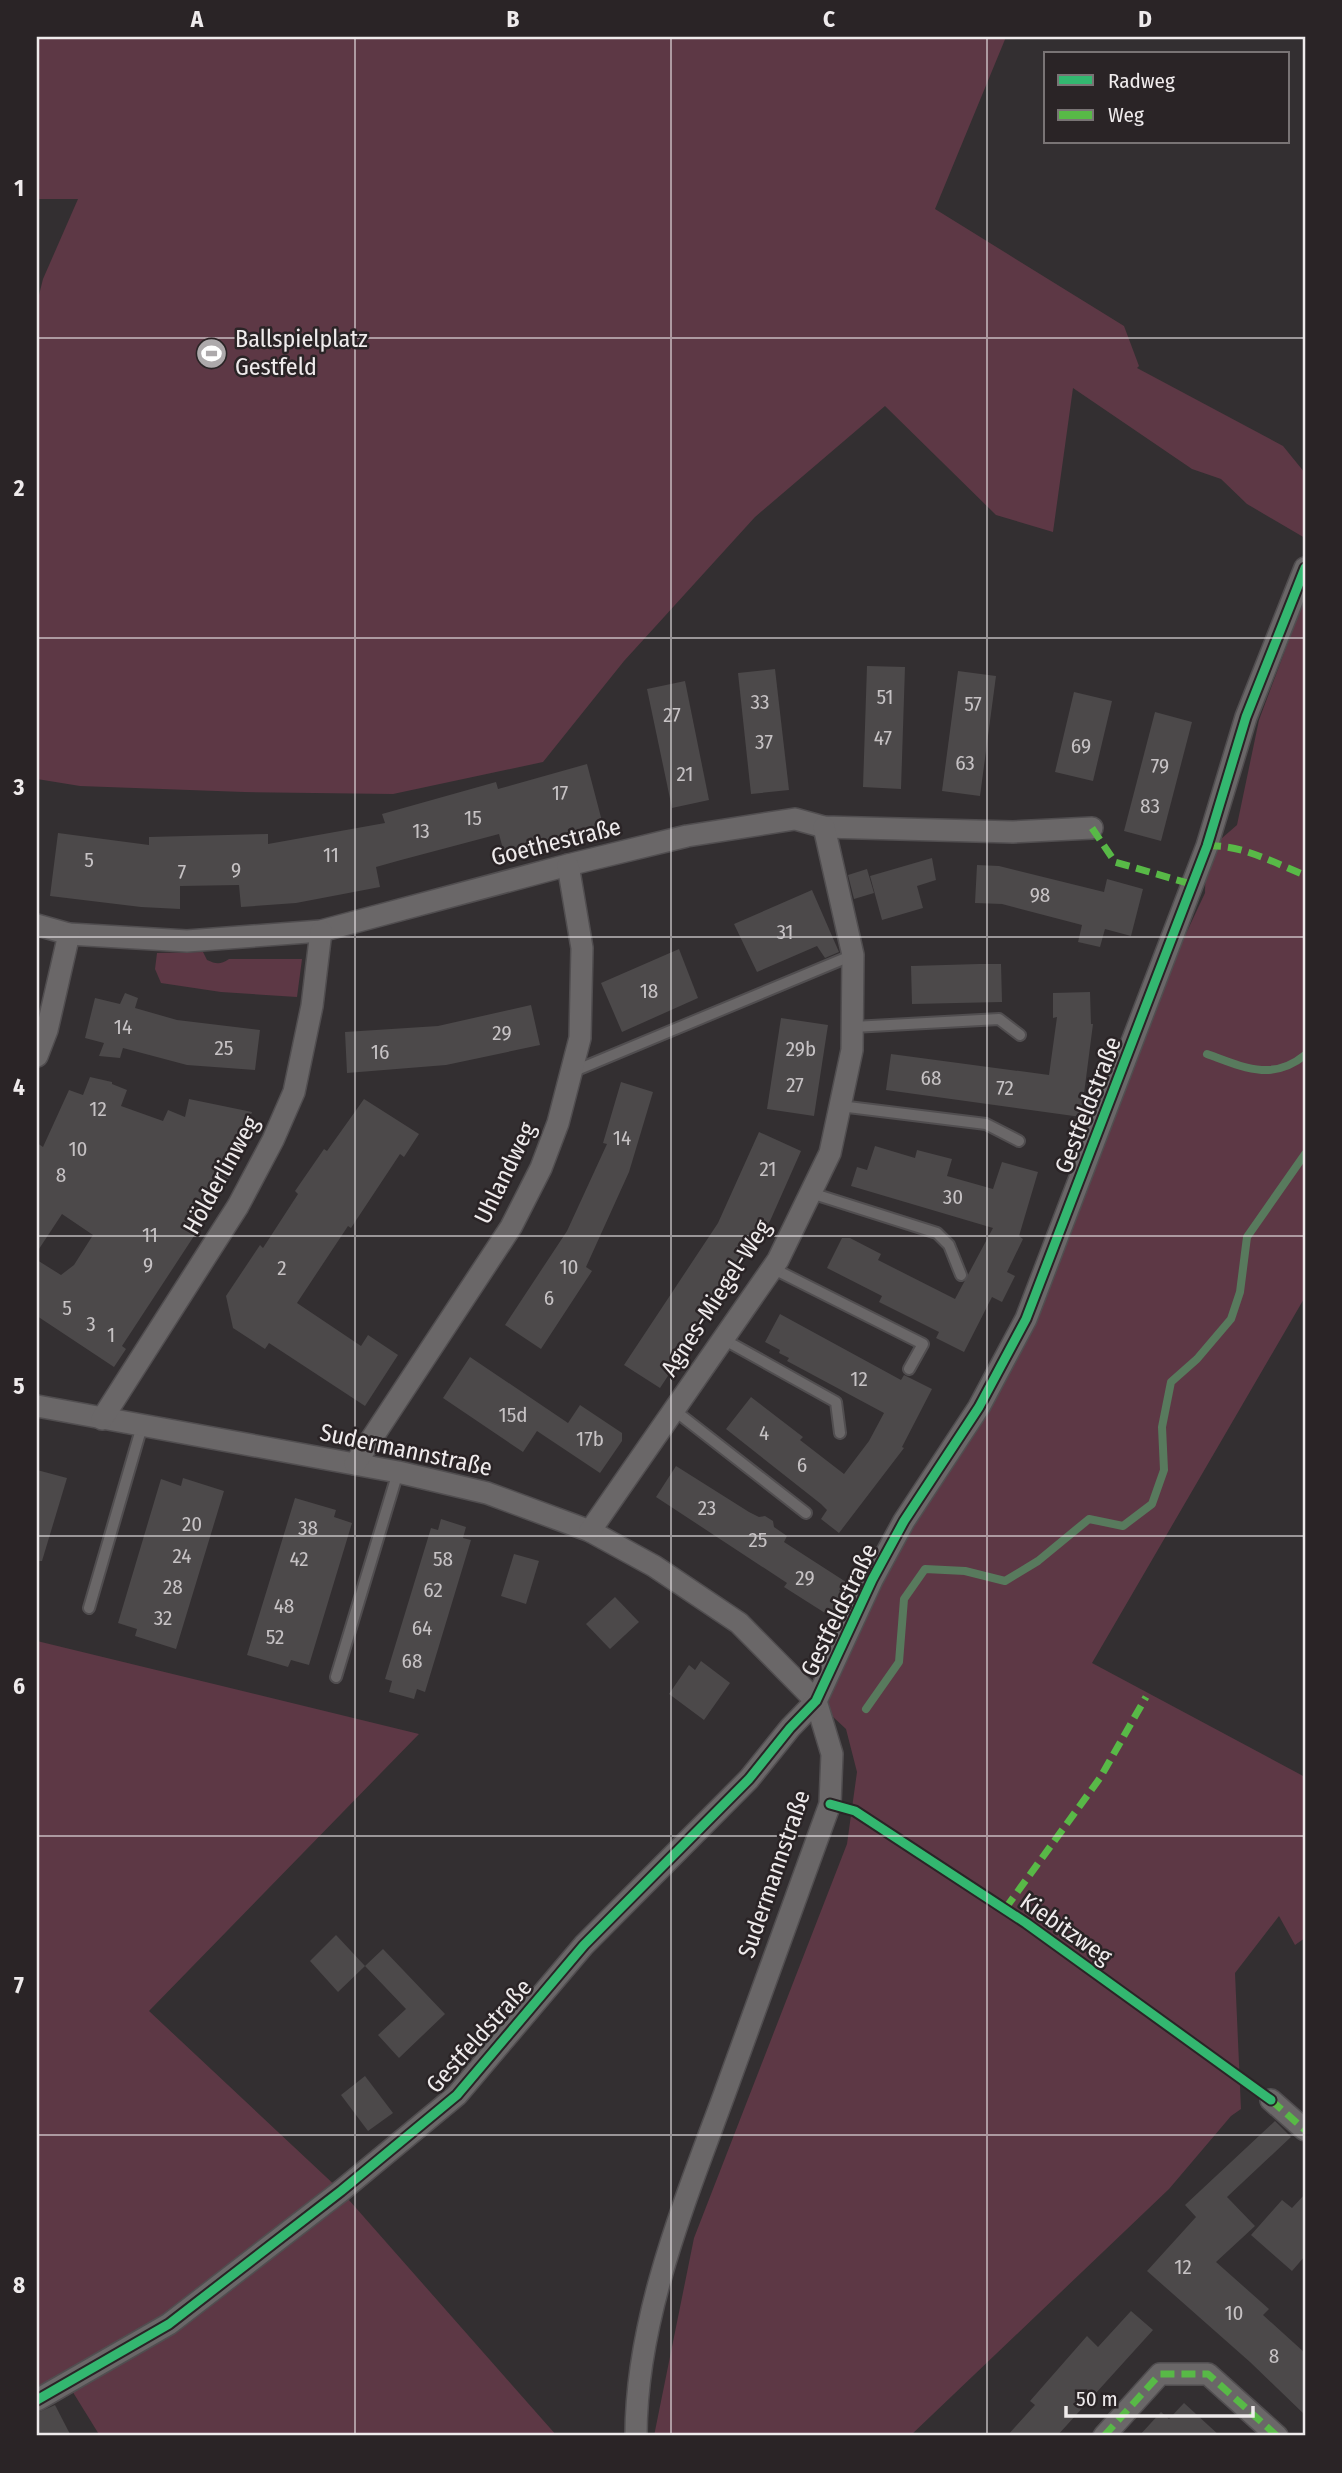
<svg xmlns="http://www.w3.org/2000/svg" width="1342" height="2473" viewBox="0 0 1342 2473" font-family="'Fira Sans Condensed',sans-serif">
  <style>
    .green { fill: #5d3845 }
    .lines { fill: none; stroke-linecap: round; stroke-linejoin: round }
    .stream { stroke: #587a5d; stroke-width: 8 }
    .building { fill: #4c494a }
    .lane-casing { stroke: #514e50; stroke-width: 14 }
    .street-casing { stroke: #514e50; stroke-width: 24 }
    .lane { stroke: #6a6768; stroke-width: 10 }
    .street { stroke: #6a6768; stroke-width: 21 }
    .quiet { stroke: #58b947; stroke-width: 7; stroke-dasharray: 14 7; stroke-linecap: butt }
    .cycleway-casing { stroke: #2a2426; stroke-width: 13 }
    .cycleway { stroke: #33b770; stroke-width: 9 }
    .grid { fill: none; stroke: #efebec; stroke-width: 2; stroke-opacity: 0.55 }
    .labels { text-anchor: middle; stroke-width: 5; stroke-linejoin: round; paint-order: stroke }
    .number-label { font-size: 21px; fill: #c6c2c4 }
    .poi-label { font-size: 24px; fill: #efebec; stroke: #2a2426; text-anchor: start }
    .street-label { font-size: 24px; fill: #efebec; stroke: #2a2426 }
    .neatline { fill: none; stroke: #efebec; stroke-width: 2.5 }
    .grid-label { font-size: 23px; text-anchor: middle; font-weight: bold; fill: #efebec }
  </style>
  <rect width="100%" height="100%" fill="#332f31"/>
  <g class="green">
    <polygon points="37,37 1006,37 935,209 1124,326 1139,366 1137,368 1283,446 1305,473 1305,538 1247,504 1221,479 1192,469 1073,388 1053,532 996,515 885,406 755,517 624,661 543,762 393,794 244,792 80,786 37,779 37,303 43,279 78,199 37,199"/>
    <polygon points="1305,597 1305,1297 1092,1663 1305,1777 1305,1938 1295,1945 1279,1916 1235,1973 1241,2109 1231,2116 1169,2189 910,2436 654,2436 694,2238 847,1844 857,1772 846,1729 816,1701 979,1407 1126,1062 1205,893 1206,852 1237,825 1259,720"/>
    <path d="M203 952 207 960C216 964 220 965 229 959H302L297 997 221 992 161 983 155 969 157 953Z"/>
    <polygon points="37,1641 419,1734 149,2011 341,2191 557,2436 100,2436 66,2381 37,2400"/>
  </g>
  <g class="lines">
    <g class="stream">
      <path d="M1207 1054C1243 1067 1272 1082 1305 1055"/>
      <polyline points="866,1709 899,1662 904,1599 925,1569 965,1571 1005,1581 1038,1561 1089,1519 1123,1526 1152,1504 1164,1470 1162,1427 1171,1382 1197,1359 1231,1319 1240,1292 1247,1237 1305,1154"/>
    </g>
  </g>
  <g class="building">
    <polygon points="867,666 905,667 901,789 863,787"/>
    <polygon points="775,669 789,790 751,794 738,673"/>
    <polygon points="958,671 996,676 980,796 942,791"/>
    <polygon points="685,681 709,800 672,808 647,689"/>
    <polygon points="1074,692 1112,701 1093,781 1055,772"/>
    <polygon points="1155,712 1192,722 1161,841 1124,831"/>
    <polygon points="587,764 603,825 504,853 499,834 401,860 376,867 380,887 296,903 241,907 239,885 180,886 180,909 141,907 50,896 58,833 149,845 149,837 268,834 268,844 385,823 382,814 496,782 498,789"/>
    <polygon points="932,858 936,880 917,886 923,908 882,920 870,876"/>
    <polygon points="977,865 999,866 1104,892 1107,879 1143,889 1131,936 1105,929 1100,947 1078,942 1082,925 1002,904 975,903"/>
    <polygon points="867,869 874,893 854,899 848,875"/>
    <polygon points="812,890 839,952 825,958 817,946 757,972 734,924"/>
    <polygon points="679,949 698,998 622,1032 601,983"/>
    <polygon points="979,964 1001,964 1002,1002 912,1004 911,966"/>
    <polygon points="1090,992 1091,1024 1093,1024 1081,1117 886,1090 891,1054 1049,1075 1057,1017 1053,1018 1053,993"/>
    <polygon points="125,993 138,998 135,1008 177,1020 260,1030 255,1070 187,1065 123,1048 120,1058 99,1056 104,1043 85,1038 95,998 120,1004"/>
    <polygon points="531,1005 540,1045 446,1065 347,1073 345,1032 438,1026"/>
    <polygon points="781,1018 828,1025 814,1116 767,1109"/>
    <polygon points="90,1077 112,1082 112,1084 127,1090 121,1106 163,1121 168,1110 185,1117 189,1099 252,1112 232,1172 211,1210 122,1346 126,1349 114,1367 37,1316 37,1260 61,1275 74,1265 93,1235 62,1214 37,1252 37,1143 43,1147 69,1090 83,1095"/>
    <polygon points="621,1082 653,1092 629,1172 586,1267 592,1271 541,1349 505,1325 567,1231 607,1144 603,1143"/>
    <polygon points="364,1099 419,1134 404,1157 400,1154 351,1228 348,1226 297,1303 361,1346 368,1335 398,1355 365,1406 269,1343 265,1349 233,1328 226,1296 260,1245 263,1248 298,1194 295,1191 324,1149 327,1151"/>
    <polygon points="759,1132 801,1151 770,1221 660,1388 624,1365 718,1223"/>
    <polygon points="875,1146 915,1158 917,1150 952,1159 947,1176 993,1189 1002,1162 1038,1172 1019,1236 1023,1239 1007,1272 1015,1276 1002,1302 992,1297 964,1352 936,1338 939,1332 879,1302 882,1296 827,1268 842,1238 850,1238 881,1254 878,1260 955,1299 993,1228 851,1186 857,1167 867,1170"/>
    <polygon points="780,1314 901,1380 904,1375 932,1389 902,1447 904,1448 839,1533 821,1519 827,1510 821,1504 726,1429 751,1397 803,1437 800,1440 844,1474 869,1441 884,1413 787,1361 789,1358 779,1353 780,1350 765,1342"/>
    <polygon points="470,1357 568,1423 580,1405 622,1433 622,1441 600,1473 537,1431 523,1452 443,1398"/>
    <polygon points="676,1466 749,1512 759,1517 765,1516 773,1521 774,1527 787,1536 784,1542 846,1582 839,1591 849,1597 836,1616 827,1610 825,1613 784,1587 787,1583 656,1497"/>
    <polygon points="37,1470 67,1478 42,1561 37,1561"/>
    <polygon points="183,1478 224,1491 176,1649 135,1636 137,1629 118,1623 161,1479 181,1486"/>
    <polygon points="295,1498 336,1510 334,1517 352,1523 309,1665 291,1660 288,1667 247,1655"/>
    <polygon points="441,1519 466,1527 463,1538 471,1540 425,1692 417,1689 414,1699 389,1692 392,1681 385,1679 431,1528 438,1530"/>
    <polygon points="514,1554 539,1561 526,1604 501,1596"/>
    <polygon points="615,1597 639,1622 610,1649 586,1624"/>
    <polygon points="701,1661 730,1683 704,1720 669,1694 689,1665 695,1670"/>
    <polygon points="336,1935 365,1966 338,1992 310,1961"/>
    <polygon points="383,1949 445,2014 399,2058 378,2035 406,2009 365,1966"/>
    <polygon points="365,2076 393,2113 368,2131 341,2095"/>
    <polygon points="1275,2121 1291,2137 1227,2197 1255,2226 1216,2262 1269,2309 1263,2315 1305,2353 1305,2415 1250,2362 1147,2271 1196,2217 1185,2205"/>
    <polygon points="1305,2194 1305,2256 1292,2271 1251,2235 1282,2200 1292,2208"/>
    <polygon points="1131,2311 1153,2330 1057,2436 1007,2436 1035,2405 1030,2401 1087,2336 1098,2347"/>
    <polygon points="1184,2403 1220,2436 1139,2436 1161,2412 1169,2419"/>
    <polygon points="55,2405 71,2436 37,2436 37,2413"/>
  </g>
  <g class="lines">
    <defs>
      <g id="lane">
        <polyline points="853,1027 999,1019 1020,1035"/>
        <polyline points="572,1072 853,955"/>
        <polyline points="840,1106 986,1124 1019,1141"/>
        <polyline points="811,1193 937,1233 949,1245 961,1275"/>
        <polyline points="772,1268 923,1344 909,1369"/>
        <polyline points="723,1339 836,1402 840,1433"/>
        <polyline points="674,1410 806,1513"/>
        <polyline points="89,1608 142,1426"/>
        <polyline points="336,1677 398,1472"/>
      </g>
      <g id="street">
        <polyline points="37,925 69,934 187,941 321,931 568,865 687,836 795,819 824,827 1013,832 1092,828"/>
        <polyline points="37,1056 47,1030 69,934"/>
        <path d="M37 1406 398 1472 487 1493 590 1531 654 1566 739 1623 816 1701 832 1754 830 1804C794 1902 759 2000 723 2098 683 2206 636 2320 636 2436"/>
        <polyline points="102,1419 238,1206 273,1140 294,1092 312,1006 321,931"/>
        <polyline points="355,1464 511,1227 541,1168 558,1123 580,1038 582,948 568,865"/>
        <polyline points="590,1531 778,1260 830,1153 852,1050 853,955 824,827"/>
        <polyline points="1271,2100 1305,2130"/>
        <polyline points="37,2400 169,2324 341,2191 457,2095 584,1945 749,1779 790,1728 816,1701 872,1580 904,1521 979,1407 1026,1319 1207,846 1246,717 1305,568"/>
        <polyline points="1104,2436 1160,2374 1208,2374 1277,2436"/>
      </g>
    </defs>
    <use href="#lane" class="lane-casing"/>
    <use href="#street" class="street-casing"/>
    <use href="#lane" class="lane"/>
    <use href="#street" class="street"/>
    <g class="quiet">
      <polyline points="1092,828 1115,862 1191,884"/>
      <path d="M1207 846C1241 844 1274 863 1305 875"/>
      <polyline points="1005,1909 1100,1778 1146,1697"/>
      <polyline points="1271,2100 1305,2130"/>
      <polyline points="1104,2436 1160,2374 1208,2374 1277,2436"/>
    </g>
    <defs>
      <g id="cycleway">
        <polyline points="830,1804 855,1811 1026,1923 1271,2100"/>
        <polyline points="37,2400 169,2324 341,2191 457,2095 584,1945 749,1779 790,1728 816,1701 872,1580 904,1521 979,1407 1026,1319 1207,846 1246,717 1305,568"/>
      </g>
    </defs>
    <use href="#cycleway" class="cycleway-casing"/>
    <use href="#cycleway" class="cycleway"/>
  </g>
  <path class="grid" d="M355 37V2436M671 37V2436M987 37V2436M37 338H1305M37 638H1305M37 937H1305M37 1236H1305M37 1536H1305M37 1836H1305M37 2135H1305"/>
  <defs>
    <symbol id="stadium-disc" viewBox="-11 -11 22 22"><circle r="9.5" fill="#ada9ab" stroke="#2a2426"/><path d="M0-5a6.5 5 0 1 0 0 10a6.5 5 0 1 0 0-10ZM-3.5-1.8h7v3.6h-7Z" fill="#fff"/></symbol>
  </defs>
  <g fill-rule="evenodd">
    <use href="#stadium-disc" x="194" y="336" width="35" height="35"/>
  </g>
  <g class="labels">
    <g class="number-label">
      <text x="885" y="704">51</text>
      <text x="760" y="709">33</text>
      <text x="973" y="711">57</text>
      <text x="672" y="722">27</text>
      <text x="883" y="745">47</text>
      <text x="764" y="749">37</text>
      <text x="1081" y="753">69</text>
      <text x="965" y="770">63</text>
      <text x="1160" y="773">79</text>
      <text x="685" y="781">21</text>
      <text x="560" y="800">17</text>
      <text x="1150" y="813">83</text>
      <text x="473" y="825">15</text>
      <text x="421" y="838">13</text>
      <text x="331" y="862">11</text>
      <text x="89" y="867">5</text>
      <text x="236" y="877">9</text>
      <text x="182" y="879">7</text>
      <text x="1040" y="902">98</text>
      <text x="785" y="939">31</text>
      <text x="649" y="998">18</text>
      <text x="123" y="1034">14</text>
      <text x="502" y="1040">29</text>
      <text x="224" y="1055">25</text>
      <text x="801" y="1056">29b</text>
      <text x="380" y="1059">16</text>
      <text x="931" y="1085">68</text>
      <text x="795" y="1092">27</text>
      <text x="1005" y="1095">72</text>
      <text x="98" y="1116">12</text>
      <text x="622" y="1145">14</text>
      <text x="78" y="1156">10</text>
      <text x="768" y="1176">21</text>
      <text x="61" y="1182">8</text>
      <text x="953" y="1204">30</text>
      <text x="150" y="1242">11</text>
      <text x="148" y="1272">9</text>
      <text x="569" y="1274">10</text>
      <text x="282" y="1275">2</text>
      <text x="549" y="1305">6</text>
      <text x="67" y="1315">5</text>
      <text x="91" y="1331">3</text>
      <text x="111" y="1342">1</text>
      <text x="859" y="1386">12</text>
      <text x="513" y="1422">15d</text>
      <text x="764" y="1440">4</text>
      <text x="590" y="1446">17b</text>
      <text x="802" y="1472">6</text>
      <text x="707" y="1515">23</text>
      <text x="192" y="1531">20</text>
      <text x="308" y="1535">38</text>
      <text x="758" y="1547">25</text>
      <text x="182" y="1563">24</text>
      <text x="299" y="1566">42</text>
      <text x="443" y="1566">58</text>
      <text x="805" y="1585">29</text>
      <text x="173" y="1594">28</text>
      <text x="433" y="1597">62</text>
      <text x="284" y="1613">48</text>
      <text x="163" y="1625">32</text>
      <text x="422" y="1635">64</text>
      <text x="275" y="1644">52</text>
      <text x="412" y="1668">68</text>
      <text x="1183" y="2274">12</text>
      <text x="1234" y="2320">10</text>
      <text x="1274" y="2363">8</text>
    </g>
    <g class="poi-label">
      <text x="235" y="347">Ballspielplatz<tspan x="235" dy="28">Gestfeld</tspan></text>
    </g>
    <g class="street-label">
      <text transform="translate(556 842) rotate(-14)" y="8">Goethestraße</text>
      <text transform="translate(1088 1105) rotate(-69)" y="8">Gestfeldstraße</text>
      <text transform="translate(505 1173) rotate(-64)" y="8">Uhlandweg</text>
      <text transform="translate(221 1175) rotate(-61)" y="8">Hölderlinweg</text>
      <text transform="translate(716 1298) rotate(-57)" y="8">Agnes-Miegel-Weg</text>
      <text transform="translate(406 1450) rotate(12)" y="8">Sudermannstraße</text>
      <text transform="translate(839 1610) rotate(-64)" y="8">Gestfeldstraße</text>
      <text transform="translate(774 1874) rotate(-71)" y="8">Sudermannstraße</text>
      <text transform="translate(1066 1929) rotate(35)" y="8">Kiebitzweg</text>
      <text transform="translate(479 2036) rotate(-48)" y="8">Gestfeldstraße</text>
    </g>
  </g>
  <rect width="1342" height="2473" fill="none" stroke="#2a2426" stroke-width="77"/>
  <rect x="1044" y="52" width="245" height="91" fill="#2a2426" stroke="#797475" stroke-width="2"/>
  <rect x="1058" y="75" width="35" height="10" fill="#33b770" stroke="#797475" stroke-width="2"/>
  <text x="1108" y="88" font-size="21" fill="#efebec">Radweg</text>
  <rect x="1058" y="110" width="35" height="10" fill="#58b947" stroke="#797475" stroke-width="2"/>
  <text x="1108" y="122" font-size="21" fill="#efebec">Weg</text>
  <path d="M1066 2406v10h187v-10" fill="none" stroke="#efebec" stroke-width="3.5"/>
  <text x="1076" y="2406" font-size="21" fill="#efebec" stroke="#2a2426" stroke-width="5" paint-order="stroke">50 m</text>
  <rect x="38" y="38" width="1266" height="2396" class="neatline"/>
  <g class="grid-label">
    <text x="197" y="27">A</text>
    <text x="513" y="27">B</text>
    <text x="829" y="27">C</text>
    <text x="1145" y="27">D</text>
    <text x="19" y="196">1</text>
    <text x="19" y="496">2</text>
    <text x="19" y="795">3</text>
    <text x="19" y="1095">4</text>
    <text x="19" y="1394">5</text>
    <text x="19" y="1694">6</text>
    <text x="19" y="1993">7</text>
    <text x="19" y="2293">8</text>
  </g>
</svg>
